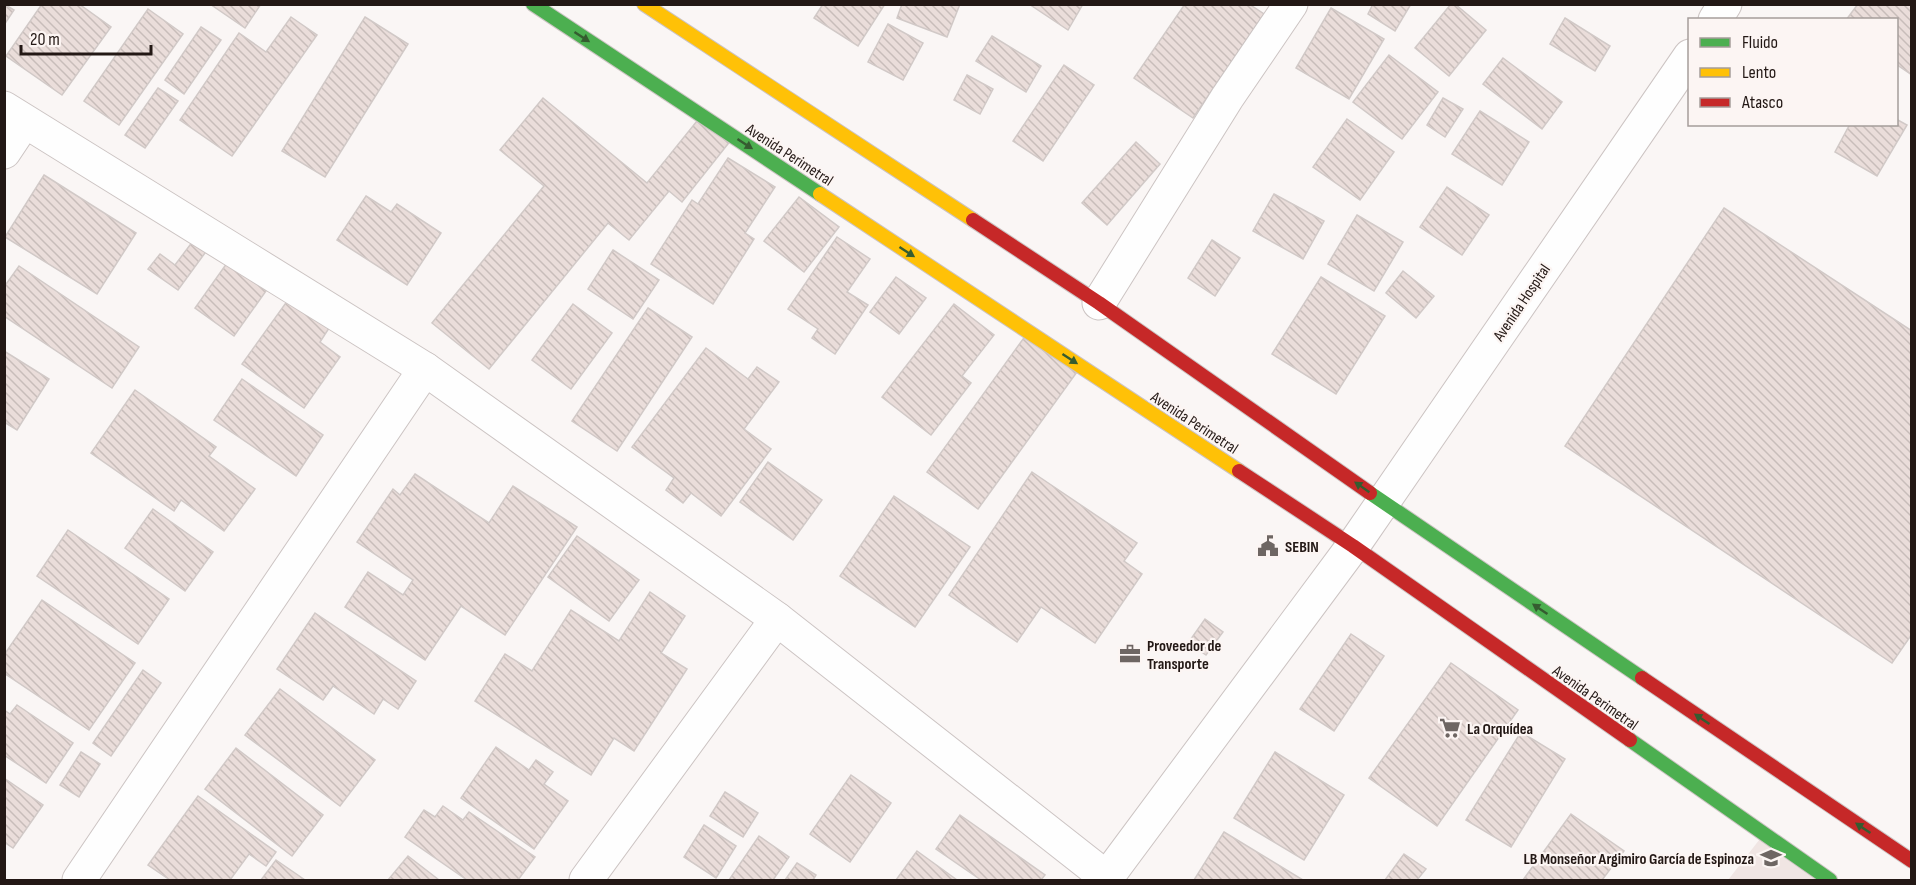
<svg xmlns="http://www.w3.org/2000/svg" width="1916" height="885" viewBox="0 0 1916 885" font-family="'Sofia Sans Condensed',sans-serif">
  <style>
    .built { fill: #f0e5e3 }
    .building { fill: url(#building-back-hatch); stroke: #d1c9c7; stroke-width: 1.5 }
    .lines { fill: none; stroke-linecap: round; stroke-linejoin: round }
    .street-casing { stroke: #ccc4c3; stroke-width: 35 }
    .fast-casing { stroke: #ccc4c3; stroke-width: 16 }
    .slow-casing { stroke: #ccc4c3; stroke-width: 16 }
    .jam-casing { stroke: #ccc4c3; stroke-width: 16 }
    .street { stroke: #fefefe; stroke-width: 33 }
    .fast { stroke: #4caf50; stroke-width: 14 }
    .slow { stroke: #ffc107; stroke-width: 14 }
    .jam { stroke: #c62828; stroke-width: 14 }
    .oneway { fill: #355c30 }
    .labels { text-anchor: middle; stroke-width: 4.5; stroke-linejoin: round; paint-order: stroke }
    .street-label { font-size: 16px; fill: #231815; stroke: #fcf5f3 }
    .poi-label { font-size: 16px; font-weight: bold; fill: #231815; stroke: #fcf5f3; text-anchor: start }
  </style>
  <defs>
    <pattern id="building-back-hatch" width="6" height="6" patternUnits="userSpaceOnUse" patternTransform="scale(1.5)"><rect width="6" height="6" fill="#eaddda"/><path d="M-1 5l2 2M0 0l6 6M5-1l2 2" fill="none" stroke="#c8bdba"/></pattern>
  </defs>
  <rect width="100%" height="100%" fill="#faf6f5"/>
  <polygon class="built" points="1763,835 1830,880 1728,880"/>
  <g class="building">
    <polygon points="4,4 14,10 4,25"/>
    <polygon points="42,4 79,4 111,27 62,95 6,56"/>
    <polygon points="210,4 261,4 245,28"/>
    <polygon points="823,4 885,4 858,46 814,18"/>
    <polygon points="902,4 960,4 947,37 897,18"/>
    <polygon points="1029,4 1083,4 1068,30"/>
    <polygon points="1185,4 1249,4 1264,14 1193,118 1134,78"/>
    <polygon points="1373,4 1411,4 1395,31 1368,14"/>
    <polygon points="1451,4 1455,4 1486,30 1449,76 1415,48"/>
    <polygon points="1858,4 1912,4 1912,75 1896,64 1896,20 1846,20"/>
    <polygon points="1331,8 1384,39 1349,99 1296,68"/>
    <polygon points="148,9 183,34 119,125 84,101"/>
    <polygon points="291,17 317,35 232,156 180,120 239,33 266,52"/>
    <polygon points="365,17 408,44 325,177 282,151"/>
    <polygon points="1565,18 1610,46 1595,71 1550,44"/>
    <polygon points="888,24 923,43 903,80 868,62"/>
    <polygon points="201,27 221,40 184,94 165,80"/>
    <polygon points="992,36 1041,66 1026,92 976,61"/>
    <polygon points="1389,55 1438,92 1402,139 1353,102"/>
    <polygon points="1503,58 1562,102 1542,129 1483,84"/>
    <polygon points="1064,65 1094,85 1043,161 1013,141"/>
    <polygon points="967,75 993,89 980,114 954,100"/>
    <polygon points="158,88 178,101 145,148 125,135"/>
    <polygon points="543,98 647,183 701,116 731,140 682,202 669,191 629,240 608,223 489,369 432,323 544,186 500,150"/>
    <polygon points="1443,98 1463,109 1445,137 1427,125"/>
    <polygon points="1480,111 1529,142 1502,185 1452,154"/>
    <polygon points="1347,119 1394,152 1360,200 1313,167"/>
    <polygon points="1896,119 1907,125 1877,176 1835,152 1850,124 1896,124"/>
    <polygon points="1136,142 1160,164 1107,225 1082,203"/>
    <polygon points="728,158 775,187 745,233 754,239 713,304 651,264 692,200 698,204"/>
    <polygon points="44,175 136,233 97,294 5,237"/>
    <polygon points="1447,187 1489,215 1462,255 1420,227"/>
    <polygon points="1274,194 1324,221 1303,259 1253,231"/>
    <polygon points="366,196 391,212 397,204 441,233 407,285 337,240"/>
    <polygon points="799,197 839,227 804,272 764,241"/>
    <polygon points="1724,208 1912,331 1912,634 1892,663 1565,446"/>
    <polygon points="1357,215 1403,242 1374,291 1328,264"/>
    <polygon points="199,233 213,242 178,290 148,269 160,254 175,265"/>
    <polygon points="837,237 870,259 847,292 868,305 835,354 812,338 818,329 788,309"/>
    <polygon points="1212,240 1240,258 1215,296 1188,278"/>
    <polygon points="613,250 659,280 633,319 588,289"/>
    <polygon points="227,263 266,291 234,336 195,308"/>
    <polygon points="19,266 139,347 112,388 4,316 4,287"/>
    <polygon points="1403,271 1434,296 1416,318 1386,293"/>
    <polygon points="896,277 926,298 899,334 870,312"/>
    <polygon points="1321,277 1385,316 1336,394 1272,354"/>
    <polygon points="293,293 333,322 320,342 340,357 304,408 242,364"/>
    <polygon points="573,304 612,333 571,389 532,360"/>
    <polygon points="954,304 994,335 962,376 971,383 931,435 882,397"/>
    <polygon points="648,308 692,337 617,451 572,421"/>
    <polygon points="1026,335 1077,372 978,509 927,472"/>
    <polygon points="706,348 748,379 757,367 779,382 744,429 771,449 721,516 691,493 683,503 666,490 674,478 632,447"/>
    <polygon points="4,351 49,379 17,430 4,422"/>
    <polygon points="242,379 323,435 296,476 214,420"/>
    <polygon points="135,390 216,447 209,456 255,489 224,531 181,500 174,511 91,453"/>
    <polygon points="768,462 822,500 793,540 740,502"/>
    <polygon points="1032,472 1137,543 1124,561 1142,574 1095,643 1041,607 1017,642 949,595"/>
    <polygon points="415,474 489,523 513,486 577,527 505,635 461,606 425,660 345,607 368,572 403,595 413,580 357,542 393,489 400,495"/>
    <polygon points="894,496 970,547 915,627 840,576"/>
    <polygon points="153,509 213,552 185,591 125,548"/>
    <polygon points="68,530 169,599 138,644 37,576"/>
    <polygon points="577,536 639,580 609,621 548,577"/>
    <polygon points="650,592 685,616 661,653 687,669 634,751 614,738 591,775 475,701 505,654 532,671 571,610 619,641"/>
    <polygon points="42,600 135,663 89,730 4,673 4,655"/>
    <polygon points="315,613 416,681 398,709 383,699 374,714 333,686 323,700 277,669"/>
    <polygon points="1205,619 1223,632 1206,655 1188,643"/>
    <polygon points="1351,634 1384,656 1334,731 1300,709"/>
    <polygon points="1451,663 1518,710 1437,826 1369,778"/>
    <polygon points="143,670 161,683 111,756 93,743"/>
    <polygon points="280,689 375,760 340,806 245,735"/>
    <polygon points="17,705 73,743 46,783 4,755 4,710 10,714"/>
    <polygon points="1521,732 1565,759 1511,847 1466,820"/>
    <polygon points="496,747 529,770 536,760 553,772 544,784 568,801 534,849 461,798"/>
    <polygon points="236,748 323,815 292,856 205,789"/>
    <polygon points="81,752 100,764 79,797 60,785"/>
    <polygon points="1275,752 1344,795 1304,860 1234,818"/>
    <polygon points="851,775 891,803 850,862 810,834"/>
    <polygon points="4,778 43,805 13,848 4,842"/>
    <polygon points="725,792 758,813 743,837 710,816"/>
    <polygon points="198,796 276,852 266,866 249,854 230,880 170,880 148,865"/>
    <polygon points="443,806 463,820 469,812 535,857 518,880 467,880 405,837 424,810 435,817"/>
    <polygon points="1571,814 1624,851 1602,880 1523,880"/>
    <polygon points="960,815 1045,875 1041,880 981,880 936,849"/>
    <polygon points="704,825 736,846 716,878 684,857"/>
    <polygon points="1224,832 1303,880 1194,880"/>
    <polygon points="759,836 789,857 773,880 729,880"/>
    <polygon points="917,851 957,880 896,880"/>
    <polygon points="1404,854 1426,869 1417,880 1385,880"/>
    <polygon points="408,856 439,880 388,880"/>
    <polygon points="276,860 305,880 261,880"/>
    <polygon points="797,863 816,875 813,880 785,880"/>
  </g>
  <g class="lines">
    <defs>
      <g id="street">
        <polyline points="1715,20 1725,4"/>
        <polyline points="4,108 425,369 777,619 1107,878"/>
        <polyline points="4,152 24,122"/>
        <polyline points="1099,303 1227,98 1291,4"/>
        <polyline points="79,880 425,369"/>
        <polyline points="586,880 777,619"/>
        <polyline points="1105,880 1353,546 1690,56"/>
      </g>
      <g id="fast">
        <polyline points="533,4 820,194"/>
        <polyline points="1370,493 1642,678"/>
        <polyline points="1630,740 1830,880"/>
      </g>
      <g id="slow">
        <polyline points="644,4 973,220"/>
        <polyline points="820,194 1239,471"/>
      </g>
      <g id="jam">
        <polyline points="973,220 1099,303 1370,493"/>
        <polyline points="1239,471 1353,546 1630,740"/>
        <polyline points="1642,678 1912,861"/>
      </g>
    </defs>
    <use href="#street" class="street-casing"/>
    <use href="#fast" class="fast-casing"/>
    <use href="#slow" class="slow-casing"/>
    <use href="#jam" class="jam-casing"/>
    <use href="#street" class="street"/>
    <use href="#fast" class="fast"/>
    <use href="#slow" class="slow"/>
    <use href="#jam" class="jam"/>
  </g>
  <defs><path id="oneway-solid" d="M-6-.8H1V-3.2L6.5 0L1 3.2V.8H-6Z" transform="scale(1.5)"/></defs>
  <g class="oneway">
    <use href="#oneway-solid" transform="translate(582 37) rotate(33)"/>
    <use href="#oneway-solid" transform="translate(745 144) rotate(33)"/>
    <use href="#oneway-solid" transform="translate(907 252) rotate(33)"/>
    <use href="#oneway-solid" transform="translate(1070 359) rotate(33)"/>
    <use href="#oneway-solid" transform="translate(1362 487) rotate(-145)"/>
    <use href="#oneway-solid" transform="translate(1540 609) rotate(-146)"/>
    <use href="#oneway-solid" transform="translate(1702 719) rotate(-146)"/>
    <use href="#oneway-solid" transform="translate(1863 828) rotate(-146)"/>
  </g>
  <defs>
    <symbol id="civic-bare" viewBox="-9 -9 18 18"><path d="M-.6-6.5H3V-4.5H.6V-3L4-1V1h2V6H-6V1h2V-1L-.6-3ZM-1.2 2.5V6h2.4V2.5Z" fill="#6e6663" stroke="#fcf5f3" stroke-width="2.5" paint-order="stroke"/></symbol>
    <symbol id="office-bare" viewBox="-9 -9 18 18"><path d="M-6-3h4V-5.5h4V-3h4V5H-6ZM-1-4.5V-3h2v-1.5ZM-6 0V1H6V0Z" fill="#6e6663" stroke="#fcf5f3" stroke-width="2.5" paint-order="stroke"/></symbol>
    <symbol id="supermarket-bare" viewBox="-9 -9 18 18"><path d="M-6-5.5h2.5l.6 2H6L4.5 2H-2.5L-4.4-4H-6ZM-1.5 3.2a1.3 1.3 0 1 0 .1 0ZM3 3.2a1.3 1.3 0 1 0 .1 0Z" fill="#6e6663" stroke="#fcf5f3" stroke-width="2.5" paint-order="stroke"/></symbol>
    <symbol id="school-bare" viewBox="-9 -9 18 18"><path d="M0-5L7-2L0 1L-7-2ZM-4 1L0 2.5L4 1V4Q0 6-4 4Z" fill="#6e6663" stroke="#fcf5f3" stroke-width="2.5" paint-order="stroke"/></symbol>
  </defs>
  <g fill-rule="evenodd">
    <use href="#civic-bare" x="1253" y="531" width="30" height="30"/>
    <use href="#office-bare" x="1115" y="639" width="30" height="30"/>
    <use href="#supermarket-bare" x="1435" y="713" width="30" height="30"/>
    <use href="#school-bare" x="1756" y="843" width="30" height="30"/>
  </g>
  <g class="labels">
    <g class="street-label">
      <text transform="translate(790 154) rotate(33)" y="6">Avenida Perimetral</text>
      <text transform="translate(1521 302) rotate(-56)" y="6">Avenida Hospital</text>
      <text transform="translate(1195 422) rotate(33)" y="6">Avenida Perimetral</text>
      <text transform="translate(1596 697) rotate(35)" y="6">Avenida Perimetral</text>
    </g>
    <g class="poi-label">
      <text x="1285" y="552">SEBIN</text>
      <text x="1147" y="651">Proveedor de<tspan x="1147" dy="18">Transporte</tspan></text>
      <text x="1467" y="734">La Orquídea</text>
      <text x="1754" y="864" text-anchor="end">LB Monseñor Argimiro García de Espinoza</text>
    </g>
  </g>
  <rect width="1916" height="885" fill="none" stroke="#231815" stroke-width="12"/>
  <rect x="1688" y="18" width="210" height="108" fill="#fcf5f3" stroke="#a59d9a" stroke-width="1.5"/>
  <rect x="1700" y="38" width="30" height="9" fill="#4caf50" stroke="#a59d9a" stroke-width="1.5"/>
  <text x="1742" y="48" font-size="18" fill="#231815">Fluido</text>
  <rect x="1700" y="68" width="30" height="9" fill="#ffc107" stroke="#a59d9a" stroke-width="1.5"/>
  <text x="1742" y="78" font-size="18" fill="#231815">Lento</text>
  <rect x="1700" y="98" width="30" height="9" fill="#c62828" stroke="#a59d9a" stroke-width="1.5"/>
  <text x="1742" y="108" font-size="18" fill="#231815">Atasco</text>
  <path d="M21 45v9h130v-9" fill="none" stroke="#231815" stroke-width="3"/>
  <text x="30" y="45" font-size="18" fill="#231815" stroke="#fcf5f3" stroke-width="4.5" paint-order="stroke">20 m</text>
</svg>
